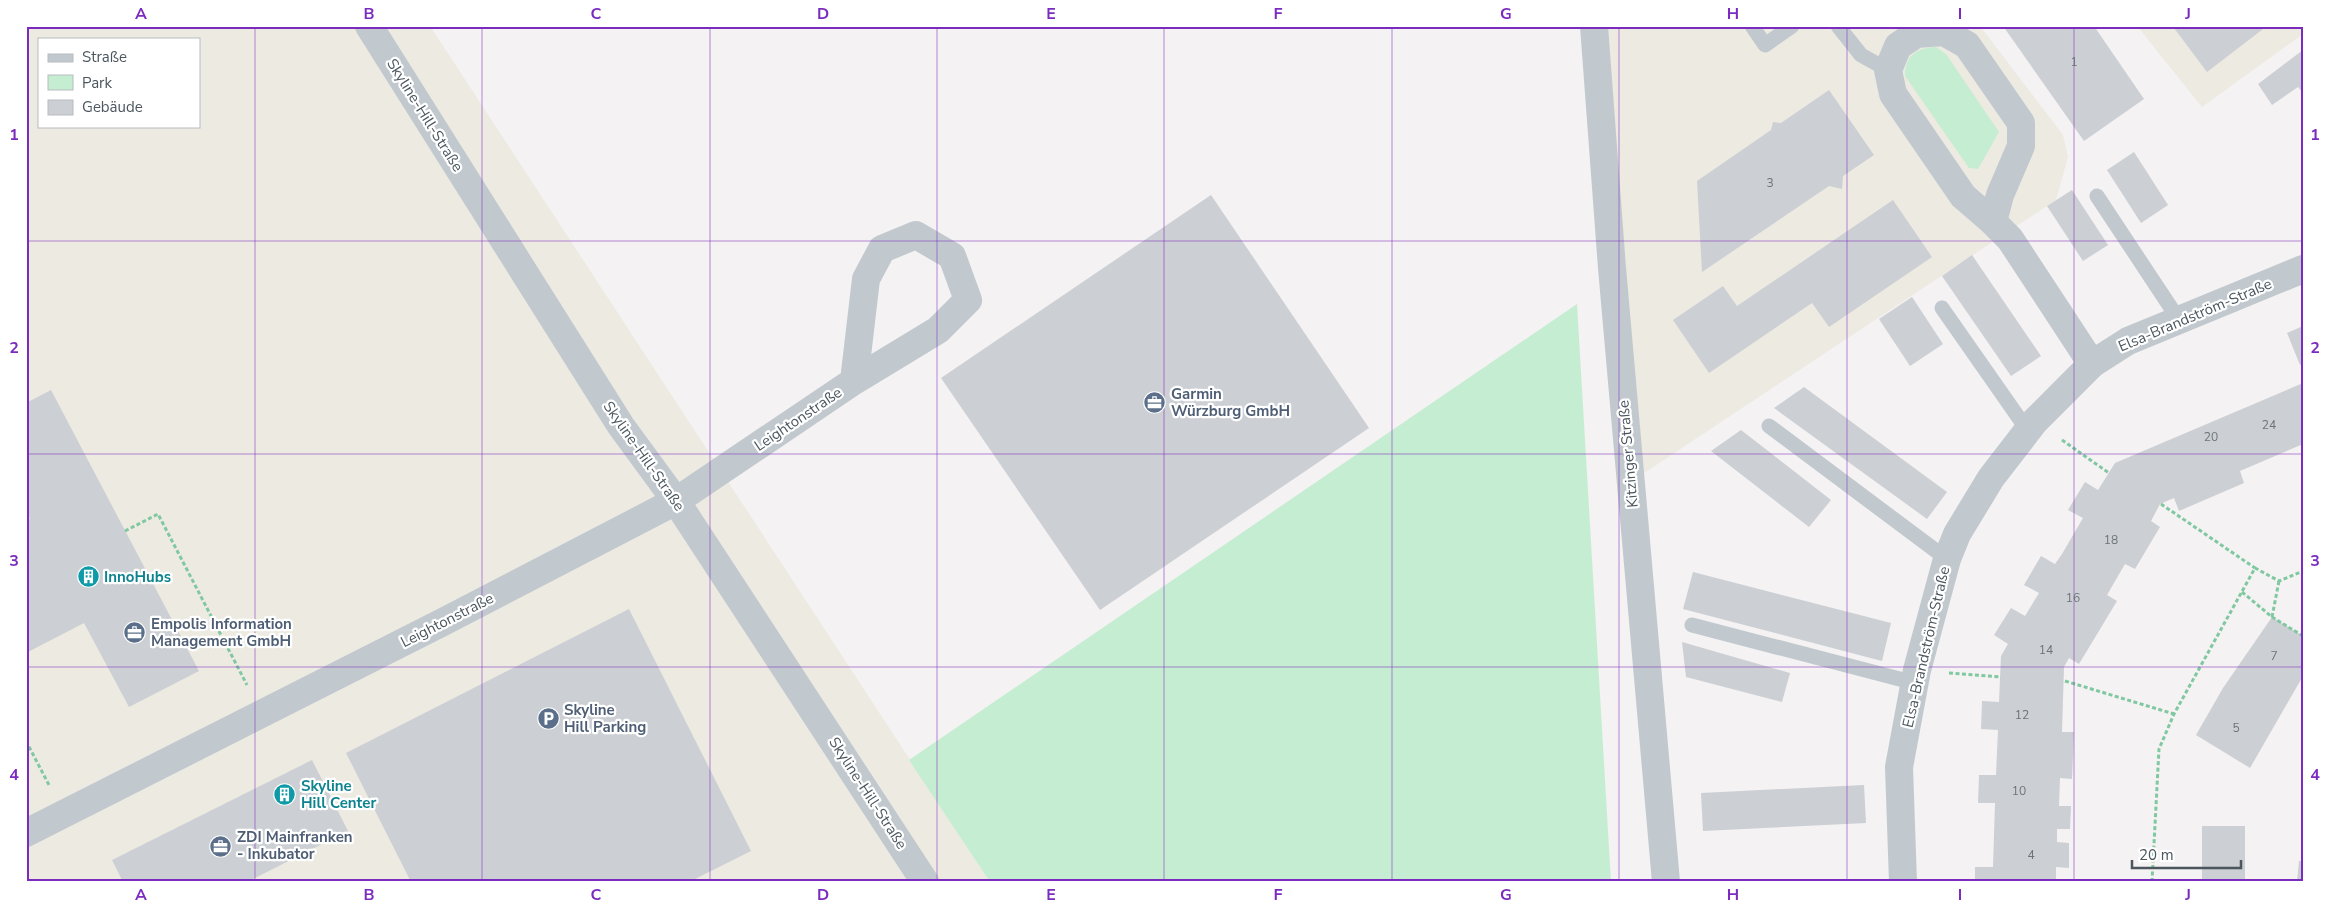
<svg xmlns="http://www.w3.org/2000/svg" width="2329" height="908" viewBox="0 0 2329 908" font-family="'Nunito Sans',sans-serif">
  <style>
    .commercial { fill: #edeae2; fill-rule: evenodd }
    .green { fill: #c5edd2 }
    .building { fill: #cccfd3 }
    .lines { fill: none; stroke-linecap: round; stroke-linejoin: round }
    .path { stroke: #80c8a1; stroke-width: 3; stroke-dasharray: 4 2.5; stroke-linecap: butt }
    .service { stroke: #c1c9cf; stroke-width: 15 }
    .minor { stroke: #c1c9cf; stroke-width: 28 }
    .tertiary { stroke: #c1c9cf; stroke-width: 28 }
    .grid { fill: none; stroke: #7b2cbf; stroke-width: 1; stroke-opacity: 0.55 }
    .labels { text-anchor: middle; stroke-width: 4.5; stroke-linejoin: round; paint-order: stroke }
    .number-label { font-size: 12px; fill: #6b747b }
    .street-label { font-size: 15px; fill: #4b565e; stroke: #fff }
    .service-label { font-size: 15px; font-weight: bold; fill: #4e5e75; stroke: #fff; text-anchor: start }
    .culture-label { font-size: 15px; font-weight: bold; fill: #0d838f; stroke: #fff; text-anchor: start }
    .neatline { fill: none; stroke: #7b2cbf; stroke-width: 2 }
    .grid-label { font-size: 16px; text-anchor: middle; font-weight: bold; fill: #7b2cbf }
  </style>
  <rect width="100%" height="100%" fill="#f4f2f2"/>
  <g class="commercial">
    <path d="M26 26H430L990 882H26ZM39 39H199V126H39Z"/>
    <polygon points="1595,26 1980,26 2063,135 2068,157 2056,200 1629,483"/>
    <polygon points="2137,26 2303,26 2303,34 2202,107"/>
  </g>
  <g class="green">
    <path d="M1936 47 1946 54 1999 132 1978 169 1969 168 1905 76C1905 55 1917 48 1936 47Z"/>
    <polygon points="1577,304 1611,882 990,882 909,760"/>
  </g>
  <g class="building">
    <polygon points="2003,26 2094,26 2144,99 2084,141"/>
    <polygon points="2176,26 2267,26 2207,72 2174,28"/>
    <polygon points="2303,50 2303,93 2298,87 2272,105 2258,84"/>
    <polygon points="1829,90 1874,155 1843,176 1842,189 1829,186 1702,272 1697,181 1771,130 1773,122 1781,123"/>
    <polygon points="2134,152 2168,205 2141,223 2107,170"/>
    <polygon points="2072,190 2108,245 2083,261 2047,206"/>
    <polygon points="1211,195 1369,428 1100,610 941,378"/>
    <polygon points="1893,200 1932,257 1829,327 1812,303 1709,373 1673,320 1723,286 1737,306"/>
    <polygon points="1972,255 2041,356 2011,376 1942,276"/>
    <polygon points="1912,297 1943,344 1910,366 1879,319"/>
    <polygon points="2303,326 2303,364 2300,365 2287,333"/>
    <polygon points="2303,383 2303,444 2240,471 2244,483 2179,511 2174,498 2160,504 2151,521 2160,527 2135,569 2125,564 2107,595 2117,601 2079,664 2069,658 2064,667 2062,732 2074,732 2072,779 2060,778 2059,806 2071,806 2070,829 2057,829 2057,842 2069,843 2069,868 2056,867 2056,882 1975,882 1975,867 1993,867 1995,803 1978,803 1979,775 1996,775 1998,730 1981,729 1982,701 1999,702 2001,656 2008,644 1994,635 2011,608 2025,616 2039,593 2024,585 2041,556 2055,564 2062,554 2083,518 2068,510 2085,482 2098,490 2115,463"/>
    <polygon points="1804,387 1947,492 1927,519 1774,408"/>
    <polygon points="51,390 199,671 129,707 84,623 26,653 26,521 30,519 26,511 26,403"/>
    <polygon points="1741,430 1831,500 1809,527 1711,451"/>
    <polygon points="1693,572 1891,623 1882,661 1683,609"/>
    <polygon points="629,609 751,851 689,882 411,882 346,753"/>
    <polygon points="2272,617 2303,636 2303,676 2250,768 2196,735 2223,688"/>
    <polygon points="1682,642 1790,673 1782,702 1686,677"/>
    <polygon points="312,760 348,831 247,882 123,882 112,860"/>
    <polygon points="1864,785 1866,823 1703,831 1701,793"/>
    <rect x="2202" y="826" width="43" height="56"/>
    <polygon points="2299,861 2303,861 2303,882 2297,882"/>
  </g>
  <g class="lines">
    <g class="path">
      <polyline points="2062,440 2109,473"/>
      <polyline points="2161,504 2255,568"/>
      <polyline points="125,531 158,514 247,685"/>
      <polyline points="2242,592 2272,617 2303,636"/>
      <polyline points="2272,617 2279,581"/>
      <polyline points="1949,673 2001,677"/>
      <polyline points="2065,681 2174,714"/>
      <polyline points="26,741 49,785"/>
      <polyline points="2152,882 2159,749 2174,714 2255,568 2279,581 2303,571"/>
    </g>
    <g class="service">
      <polyline points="1752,26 1765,45 1792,26"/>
      <polyline points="1838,26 1861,55 1888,70"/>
      <polyline points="2097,196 2179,320"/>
      <polyline points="1942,308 2028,431"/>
      <polyline points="1769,426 1947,559"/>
      <polyline points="1692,625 1915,683"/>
    </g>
    <g class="minor">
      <polyline points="369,26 621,426 676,501 925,882"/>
      <polyline points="1993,222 1963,196 1893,94 1888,70 1898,46 1916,34 1944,32 1967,45 2021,123 2021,146 2000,195 1993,222 2010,239 2092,364"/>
      <polyline points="26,833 443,622 676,501 854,381 938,330 968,300 952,256 916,235 882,249 866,279 854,381"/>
      <polyline points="1903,882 1899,767 1917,670 1947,559 1957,534 1991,478 2035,421 2092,364 2128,341 2303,269"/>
    </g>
    <polyline class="tertiary" points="1594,26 1612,268 1666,882"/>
  </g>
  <path class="grid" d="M255 26V882M482 26V882M710 26V882M937 26V882M1164 26V882M1392 26V882M1619 26V882M1847 26V882M2074 26V882M26 241H2303M26 454H2303M26 667H2303"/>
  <defs>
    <symbol id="office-disc" viewBox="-11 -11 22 22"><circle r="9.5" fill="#5c6f8a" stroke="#fff"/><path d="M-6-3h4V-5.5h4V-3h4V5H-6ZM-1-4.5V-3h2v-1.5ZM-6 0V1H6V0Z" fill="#fff"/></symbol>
    <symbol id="building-disc" viewBox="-11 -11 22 22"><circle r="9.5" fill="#0f9aa8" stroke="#fff"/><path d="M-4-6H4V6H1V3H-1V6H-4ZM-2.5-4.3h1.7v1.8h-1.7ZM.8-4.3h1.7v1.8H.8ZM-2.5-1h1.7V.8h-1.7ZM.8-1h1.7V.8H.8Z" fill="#fff"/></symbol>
    <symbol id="parking-disc" viewBox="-11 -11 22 22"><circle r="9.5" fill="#5c6f8a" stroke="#fff"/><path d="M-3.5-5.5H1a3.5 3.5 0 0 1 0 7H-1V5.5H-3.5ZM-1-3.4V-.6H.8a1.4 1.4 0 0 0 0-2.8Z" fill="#fff"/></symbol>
  </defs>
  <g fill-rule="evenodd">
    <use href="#office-disc" x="1142" y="390" width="25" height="25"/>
    <use href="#building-disc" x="76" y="564" width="25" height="25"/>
    <use href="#office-disc" x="122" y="620" width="25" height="25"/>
    <use href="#parking-disc" x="536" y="706" width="25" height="25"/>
    <use href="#building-disc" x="272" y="782" width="25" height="25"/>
    <use href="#office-disc" x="208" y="834" width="25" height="25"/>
  </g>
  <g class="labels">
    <g class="number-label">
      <text x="2074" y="66">1</text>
      <text x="1770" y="187">3</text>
      <text x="2269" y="429">24</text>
      <text x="2211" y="441">20</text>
      <text x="2111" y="544">18</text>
      <text x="2073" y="602">16</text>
      <text x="2046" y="654">14</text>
      <text x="2274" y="660">7</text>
      <text x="2022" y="719">12</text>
      <text x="2236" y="732">5</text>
      <text x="2019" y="795">10</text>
      <text x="2031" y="859">4</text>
    </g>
    <g class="street-label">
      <text transform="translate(425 115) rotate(58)" y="5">Skyline-Hill-Straße</text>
      <text transform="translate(2195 315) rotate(-23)" y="5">Elsa-Brandström-Straße</text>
      <text transform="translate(798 419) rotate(-34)" y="5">Leightonstraße</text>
      <text transform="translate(1628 454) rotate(-95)" y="5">Kitzinger Straße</text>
      <text transform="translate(644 456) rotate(55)" y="5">Skyline-Hill-Straße</text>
      <text transform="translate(447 620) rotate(-27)" y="5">Leightonstraße</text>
      <text transform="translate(1926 647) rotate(-77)" y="5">Elsa-Brandström-Straße</text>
      <text transform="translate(868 793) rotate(57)" y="5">Skyline-Hill-Straße</text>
    </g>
    <g class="service-label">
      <text x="1171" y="399">Garmin<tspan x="1171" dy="17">Würzburg GmbH</tspan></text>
      <text x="151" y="629">Empolis Information<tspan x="151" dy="17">Management GmbH</tspan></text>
      <text x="564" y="715">Skyline<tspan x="564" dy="17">Hill Parking</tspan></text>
      <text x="237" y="842">ZDI Mainfranken<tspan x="237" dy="17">- Inkubator</tspan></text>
    </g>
    <g class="culture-label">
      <text x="104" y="582">InnoHubs</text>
      <text x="301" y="791">Skyline<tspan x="301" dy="17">Hill Center</tspan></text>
    </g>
  </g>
  <rect width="2329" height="908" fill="none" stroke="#ffffff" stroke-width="55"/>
  <rect x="38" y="38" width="162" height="90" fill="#ffffff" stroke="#b7bbbf"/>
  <rect x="48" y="54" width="25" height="8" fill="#c1c9cf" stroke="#b7bbbf"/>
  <text x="82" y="62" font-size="15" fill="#4b565e">Straße</text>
  <rect x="48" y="75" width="25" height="15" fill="#c5edd2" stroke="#b7bbbf"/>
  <text x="82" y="88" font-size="15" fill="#4b565e">Park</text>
  <rect x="48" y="100" width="25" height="15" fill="#cccfd3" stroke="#b7bbbf"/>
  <text x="82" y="112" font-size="15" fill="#4b565e">Gebäude</text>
  <path d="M2132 860v8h109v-8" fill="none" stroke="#4b565e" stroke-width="2.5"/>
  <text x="2139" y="860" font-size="15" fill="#4b565e" stroke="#ffffff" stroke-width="4" paint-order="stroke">20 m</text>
  <rect x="28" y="28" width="2274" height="852" class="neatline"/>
  <g class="grid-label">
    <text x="141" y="19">A</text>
    <text x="369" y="19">B</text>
    <text x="596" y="19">C</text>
    <text x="823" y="19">D</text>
    <text x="1051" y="19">E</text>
    <text x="1278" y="19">F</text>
    <text x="1506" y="19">G</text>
    <text x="1733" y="19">H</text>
    <text x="1960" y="19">I</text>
    <text x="2188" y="19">J</text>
    <text x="14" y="140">1</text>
    <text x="2315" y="140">1</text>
    <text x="14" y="353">2</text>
    <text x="2315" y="353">2</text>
    <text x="14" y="566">3</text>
    <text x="2315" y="566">3</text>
    <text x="14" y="780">4</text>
    <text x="2315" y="780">4</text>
    <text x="141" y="900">A</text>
    <text x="369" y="900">B</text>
    <text x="596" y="900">C</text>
    <text x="823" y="900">D</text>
    <text x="1051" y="900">E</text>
    <text x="1278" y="900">F</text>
    <text x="1506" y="900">G</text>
    <text x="1733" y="900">H</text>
    <text x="1960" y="900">I</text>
    <text x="2188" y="900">J</text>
  </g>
</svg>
